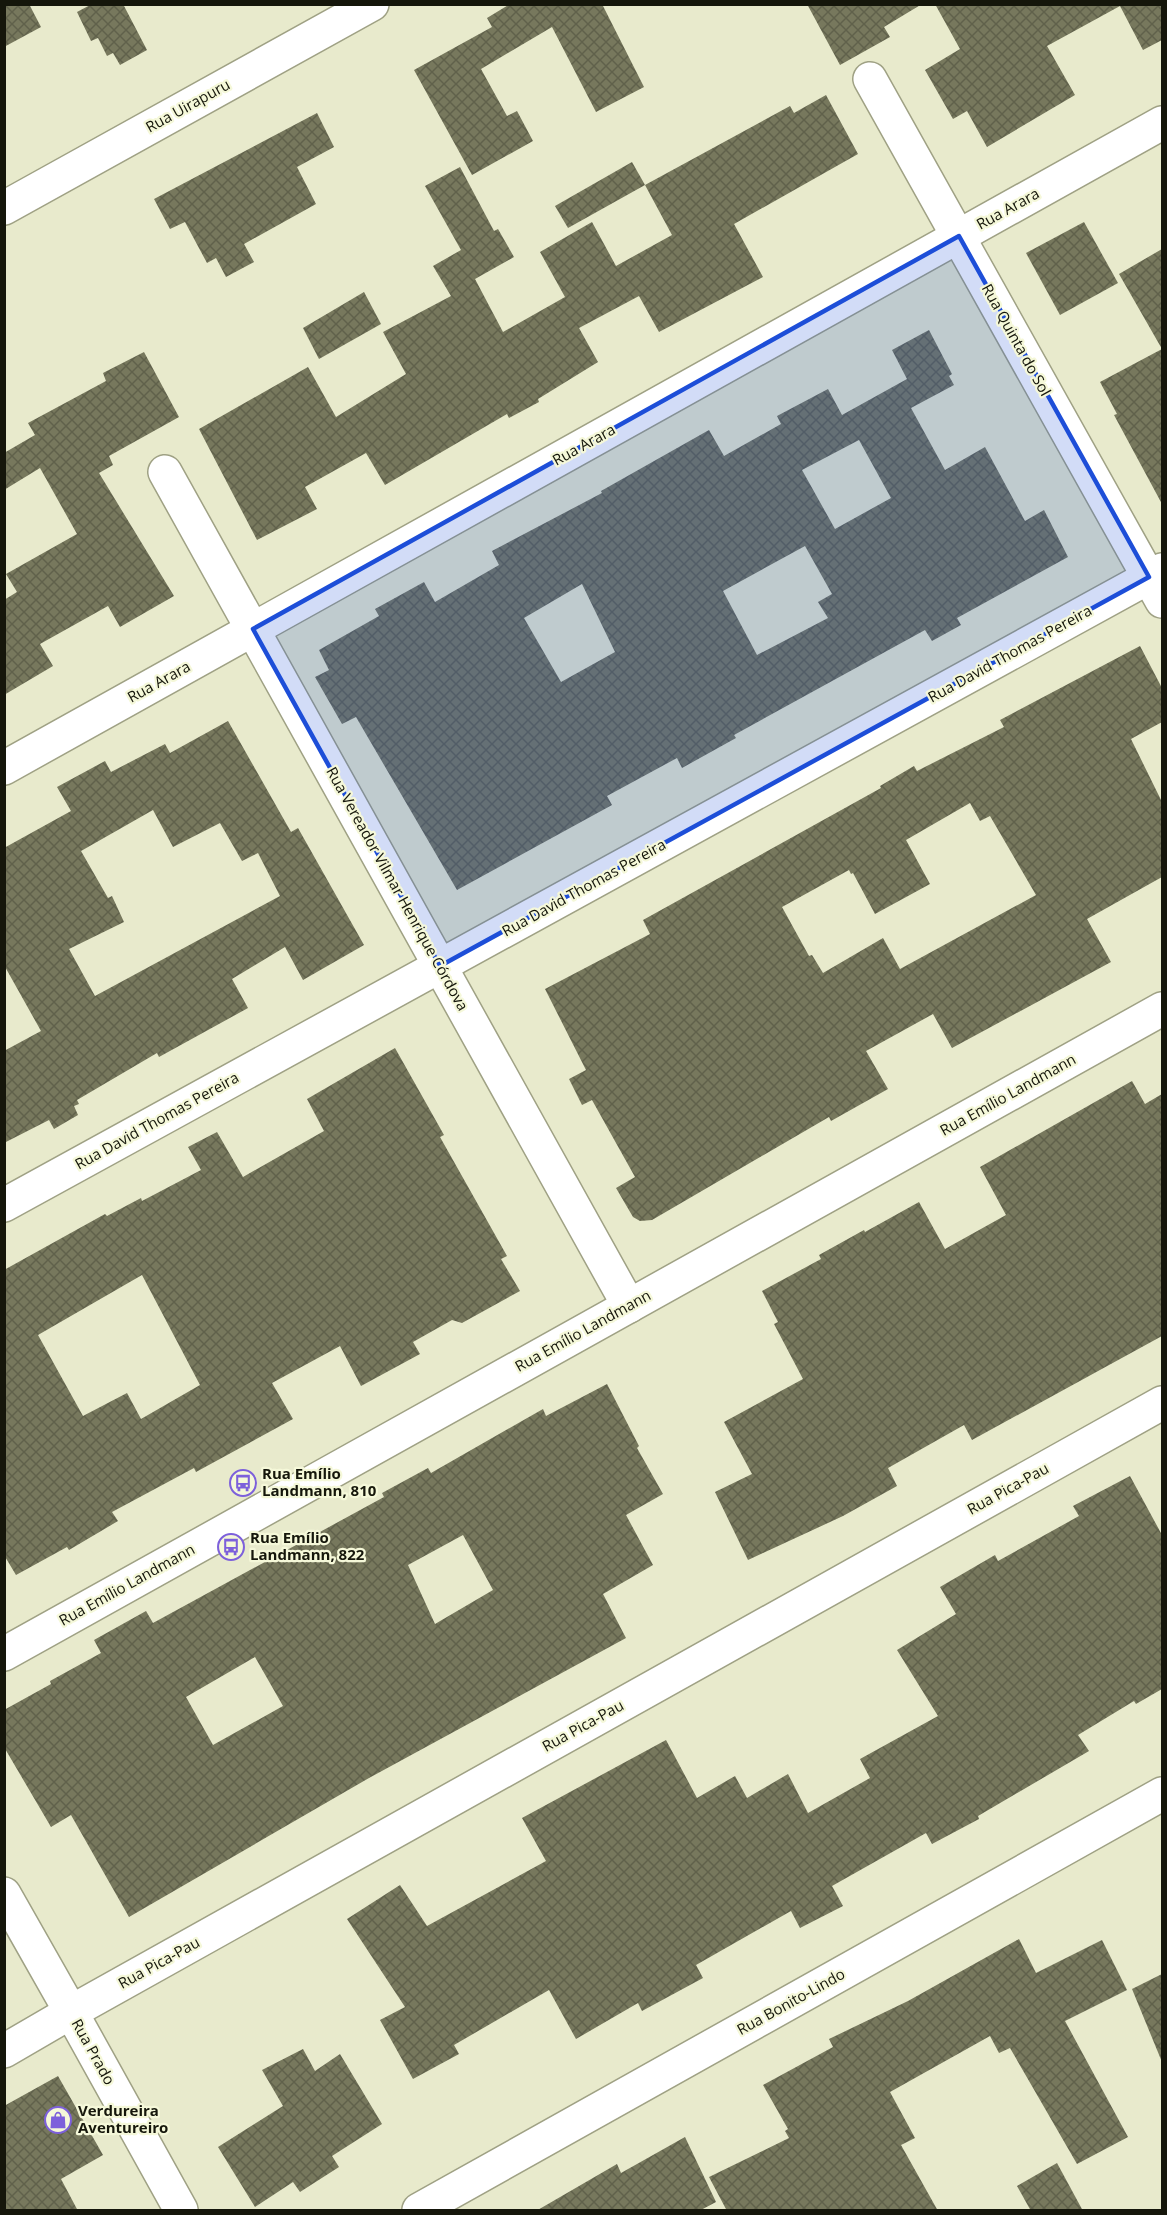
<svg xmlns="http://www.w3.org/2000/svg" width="1167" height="2215" viewBox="0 0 1167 2215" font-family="'Open Sans',sans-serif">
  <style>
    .building { fill: url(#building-cross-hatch); fill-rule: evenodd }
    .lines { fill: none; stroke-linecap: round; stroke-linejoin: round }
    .minor-casing { stroke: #9fa184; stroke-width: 36 }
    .tertiary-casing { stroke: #9fa184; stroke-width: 36 }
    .minor { stroke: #fff; stroke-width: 33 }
    .tertiary { stroke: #fff; stroke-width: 33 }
    .marked { fill: #1d4ed8; fill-opacity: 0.2; stroke: #1d4ed8; stroke-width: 4.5; stroke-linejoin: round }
    .labels { text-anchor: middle; stroke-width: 4.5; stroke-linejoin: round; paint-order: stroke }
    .street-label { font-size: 15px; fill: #15160b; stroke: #f5f8d9 }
    .poi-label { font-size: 15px; font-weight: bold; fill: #15160b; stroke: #f5f8d9; text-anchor: start }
  </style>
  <defs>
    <pattern id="building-cross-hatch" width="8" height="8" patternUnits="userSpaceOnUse" patternTransform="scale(1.5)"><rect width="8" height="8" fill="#77785d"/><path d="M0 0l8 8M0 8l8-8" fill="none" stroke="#60614b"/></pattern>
  </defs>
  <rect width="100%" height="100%" fill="#e8eacc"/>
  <g class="building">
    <polygon points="4,4 29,4 41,27 4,47"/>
    <polygon points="92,4 123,4 147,50 120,65 113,53 107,56 98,38 91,41 77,12"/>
    <polygon points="510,4 602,4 644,87 596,112 552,27 481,69 507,116 517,111 533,141 472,175 414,70 492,27 487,18"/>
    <polygon points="807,4 922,4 884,27 890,37 840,65"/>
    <polygon points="935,4 1162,4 1162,40 1143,50 1120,6 1047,46 1075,95 987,147 967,111 953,119 925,70 960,49"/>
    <polygon points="826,95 858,154 734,224 763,277 659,332 639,296 579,328 598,362 538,399 539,402 509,418 507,414 385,485 366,453 305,487 317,509 257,540 199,429 308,367 336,417 406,374 383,332 451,296 433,266 461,250 425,186 460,167 494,231 498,229 514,257 475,279 503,332 565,297 540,252 592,222 616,266 672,235 645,185 790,106 794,113"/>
    <polygon points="317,113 334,147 297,167 316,204 244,244 254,262 226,277 216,258 207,263 185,222 170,229 154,199"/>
    <polygon points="632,162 645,185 568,228 555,206"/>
    <polygon points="1084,222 1118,283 1060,315 1026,253"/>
    <polygon points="1162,249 1162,504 1114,415 1117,414 1100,382 1162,349 1119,274"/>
    <polygon points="364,292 381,324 319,359 303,328"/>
    <path d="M929 330 952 374 949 376 954 385 911 408 945 470 985 447 1025 521 1044 510 1068 557 957 618 961 625 932 641 925 630 734 735 736 738 682 768 677 758 607 796 612 805 457 890 356 717 342 724 315 677 329 670 319 650 379 616 375 609 424 582 435 602 499 565 492 551 602 493 601 491 709 430 724 456 781 424 777 416 828 389 842 415 907 379 892 350ZM859 440 891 498 835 529 802 470ZM805 546 832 594 818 602 828 618 757 655 723 591ZM582 584 615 652 561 682 524 618Z"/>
    <polygon points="144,352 179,417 109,456 113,465 99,473 174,596 120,627 108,606 40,644 53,666 4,695 4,600 17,592 6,574 77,534 40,468 4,490 4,453 35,435 28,423 106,381 103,373"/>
    <path d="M1140 646 1162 688V722L1131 739 1162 802V877L1087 919 1111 962 952 1048 933 1014 866 1051 888 1089 831 1121 829 1117 652 1220 640 1221 633 1217 616 1188 635 1177 592 1100 582 1105 569 1079 586 1070 545 989 650 934 643 920 881 788 880 786 914 766 917 771 1004 727 1000 720ZM970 803 980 821 990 816 1036 895 900 969 883 938 823 973 812 955 809 956 782 907 849 870 851 874 853 873 875 914 930 884 906 840Z"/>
    <path d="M228 721 291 832 298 828 364 945 303 980 285 947 232 979 248 1008 159 1057 157 1053 77 1100 79 1104 74 1106 78 1115 54 1129 49 1120 4 1143V1051L41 1031 4 965V848L71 811 57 787 105 761 111 772 165 744 170 753ZM153 810 173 847 220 823 242 861 258 853 280 896 95 996 69 949 124 922 112 896 108 898 81 851Z"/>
    <path d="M395 1048 444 1135 440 1137 507 1256 501 1259 520 1291 462 1323 452 1320 413 1342 420 1354 361 1386 340 1346 272 1383 293 1419 196 1472 194 1468 112 1512 118 1521 69 1550 67 1547 16 1575 4 1555V1270L105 1214 107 1216 141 1198 142 1201 201 1170 188 1147 217 1132 243 1177 324 1131 307 1099ZM142 1275 200 1385 141 1419 127 1393 83 1416 38 1335Z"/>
    <polygon points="1132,1081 1145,1104 1162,1094 1162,1336 972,1440 964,1425 888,1468 897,1486 843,1516 748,1560 715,1492 752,1474 724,1422 803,1379 774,1324 778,1322 762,1291 821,1259 819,1255 864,1230 865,1232 919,1202 945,1249 1006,1215 980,1167"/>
    <path d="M607 1384 639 1446 637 1448 663 1494 626 1515 653 1565 603 1594 626 1638 369 1778 129 1917 71 1815 51 1827 4 1747V1710L51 1684 50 1681 101 1653 94 1640 146 1611 153 1623 384 1497 382 1493 428 1468 431 1473 543 1409 546 1416ZM463 1535 493 1590 435 1624 408 1565ZM255 1657 283 1706 213 1745 186 1697Z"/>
    <polygon points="1130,1476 1162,1535 1162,1689 1136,1704 1134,1701 1078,1735 1089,1751 978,1816 979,1819 932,1844 926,1833 832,1886 843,1906 800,1928 791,1911 696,1965 703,1978 642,2011 638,2003 576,2039 549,1990 454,2045 459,2054 413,2079 380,2020 405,2007 347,1919 400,1885 427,1926 546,1861 522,1818 666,1740 697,1798 735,1776 747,1798 788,1774 808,1813 870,1778 860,1759 938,1716 897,1650 956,1614 940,1587 995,1555 998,1561 1079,1516 1073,1506"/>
    <polygon points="1019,1939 1036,1973 1102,1940 1127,1990 1065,2021 1128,2137 1077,2164 1010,2048 999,2053 990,2036 890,2092 915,2138 901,2145 938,2211 727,2211 709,2177 789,2138 785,2131 788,2129 763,2085 833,2047 829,2039 908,2001"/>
    <polygon points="1162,1974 1162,2062 1132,1989"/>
    <polygon points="303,2049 315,2071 340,2054 382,2124 332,2156 339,2167 300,2192 293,2182 255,2207 218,2147 283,2106 262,2070"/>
    <polygon points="58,2076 103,2155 61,2179 78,2211 4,2211 4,2106"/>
    <polygon points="685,2137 716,2202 699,2211 536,2211 617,2164 621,2173"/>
    <polygon points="1057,2163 1083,2211 1031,2211 1017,2186"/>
  </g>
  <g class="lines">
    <defs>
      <g id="minor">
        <polyline points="870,79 1162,601"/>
        <polyline points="4,208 372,4"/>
        <polyline points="165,472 629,1306"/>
        <polyline points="4,768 1162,123"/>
        <polyline points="4,1205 1162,570"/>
        <polyline points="181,2210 71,2012 1162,1403"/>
        <polyline points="419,2210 1162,1794"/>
      </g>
      <g id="tertiary">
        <polyline points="4,1654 1162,1009"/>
        <polyline points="4,1894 71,2012 4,2051"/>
      </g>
    </defs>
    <use href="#minor" class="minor-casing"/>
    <use href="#tertiary" class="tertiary-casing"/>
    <use href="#minor" class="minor"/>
    <use href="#tertiary" class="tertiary"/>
  </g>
  <path class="marked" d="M959 236 1149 577 440 966 253 629Z"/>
  <defs>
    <symbol id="bus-ring" viewBox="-11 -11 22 22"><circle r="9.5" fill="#f5f8d9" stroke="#7d60db" stroke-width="1.5"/><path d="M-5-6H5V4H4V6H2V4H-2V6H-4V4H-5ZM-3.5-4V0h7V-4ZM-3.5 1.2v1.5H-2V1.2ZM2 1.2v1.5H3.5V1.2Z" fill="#7d60db"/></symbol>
    <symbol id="shop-ring" viewBox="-11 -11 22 22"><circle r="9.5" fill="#f5f8d9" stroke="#7d60db" stroke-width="1.5"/><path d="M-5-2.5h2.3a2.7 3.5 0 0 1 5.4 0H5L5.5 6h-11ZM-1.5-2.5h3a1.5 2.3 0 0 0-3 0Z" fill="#7d60db"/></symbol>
  </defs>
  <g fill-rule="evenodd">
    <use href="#bus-ring" x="228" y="1468" width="30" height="30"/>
    <use href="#bus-ring" x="216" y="1532" width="30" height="30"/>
    <use href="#shop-ring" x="43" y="2105" width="30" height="30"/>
  </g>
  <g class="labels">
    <g class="street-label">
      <text transform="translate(188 106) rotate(-29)" y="5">Rua Uirapuru</text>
      <text transform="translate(1008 209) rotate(-29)" y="5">Rua Arara</text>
      <text transform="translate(1016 340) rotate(61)" y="5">Rua Quinta do Sol</text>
      <text transform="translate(584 445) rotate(-29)" y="5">Rua Arara</text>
      <text transform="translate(1010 654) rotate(-29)" y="5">Rua David Thomas Pereira</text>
      <text transform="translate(159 682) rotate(-29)" y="5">Rua Arara</text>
      <text transform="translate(584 888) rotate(-29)" y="5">Rua David Thomas Pereira</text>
      <text transform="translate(397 889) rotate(61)" y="5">Rua Vereador Vilmar Henrique Córdova</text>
      <text transform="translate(1008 1095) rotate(-29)" y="5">Rua Emílio Landmann</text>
      <text transform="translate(157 1121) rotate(-29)" y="5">Rua David Thomas Pereira</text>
      <text transform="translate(583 1331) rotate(-29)" y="5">Rua Emílio Landmann</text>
      <text transform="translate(1008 1489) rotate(-29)" y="5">Rua Pica-Pau</text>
      <text transform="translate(127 1585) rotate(-29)" y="5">Rua Emílio Landmann</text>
      <text transform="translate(583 1726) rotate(-29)" y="5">Rua Pica-Pau</text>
      <text transform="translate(159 1963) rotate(-29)" y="5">Rua Pica-Pau</text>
      <text transform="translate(791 2002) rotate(-29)" y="5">Rua Bonito-Lindo</text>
      <text transform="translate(93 2052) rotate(61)" y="5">Rua Prado</text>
    </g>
    <g class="poi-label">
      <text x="262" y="1479">Rua Emílio<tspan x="262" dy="17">Landmann, 810</tspan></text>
      <text x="250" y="1543">Rua Emílio<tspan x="250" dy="17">Landmann, 822</tspan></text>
      <text x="78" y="2116">Verdureira<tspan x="78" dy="17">Aventureiro</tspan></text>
    </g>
  </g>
  <rect width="1167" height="2215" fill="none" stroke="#15160b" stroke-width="12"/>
</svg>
